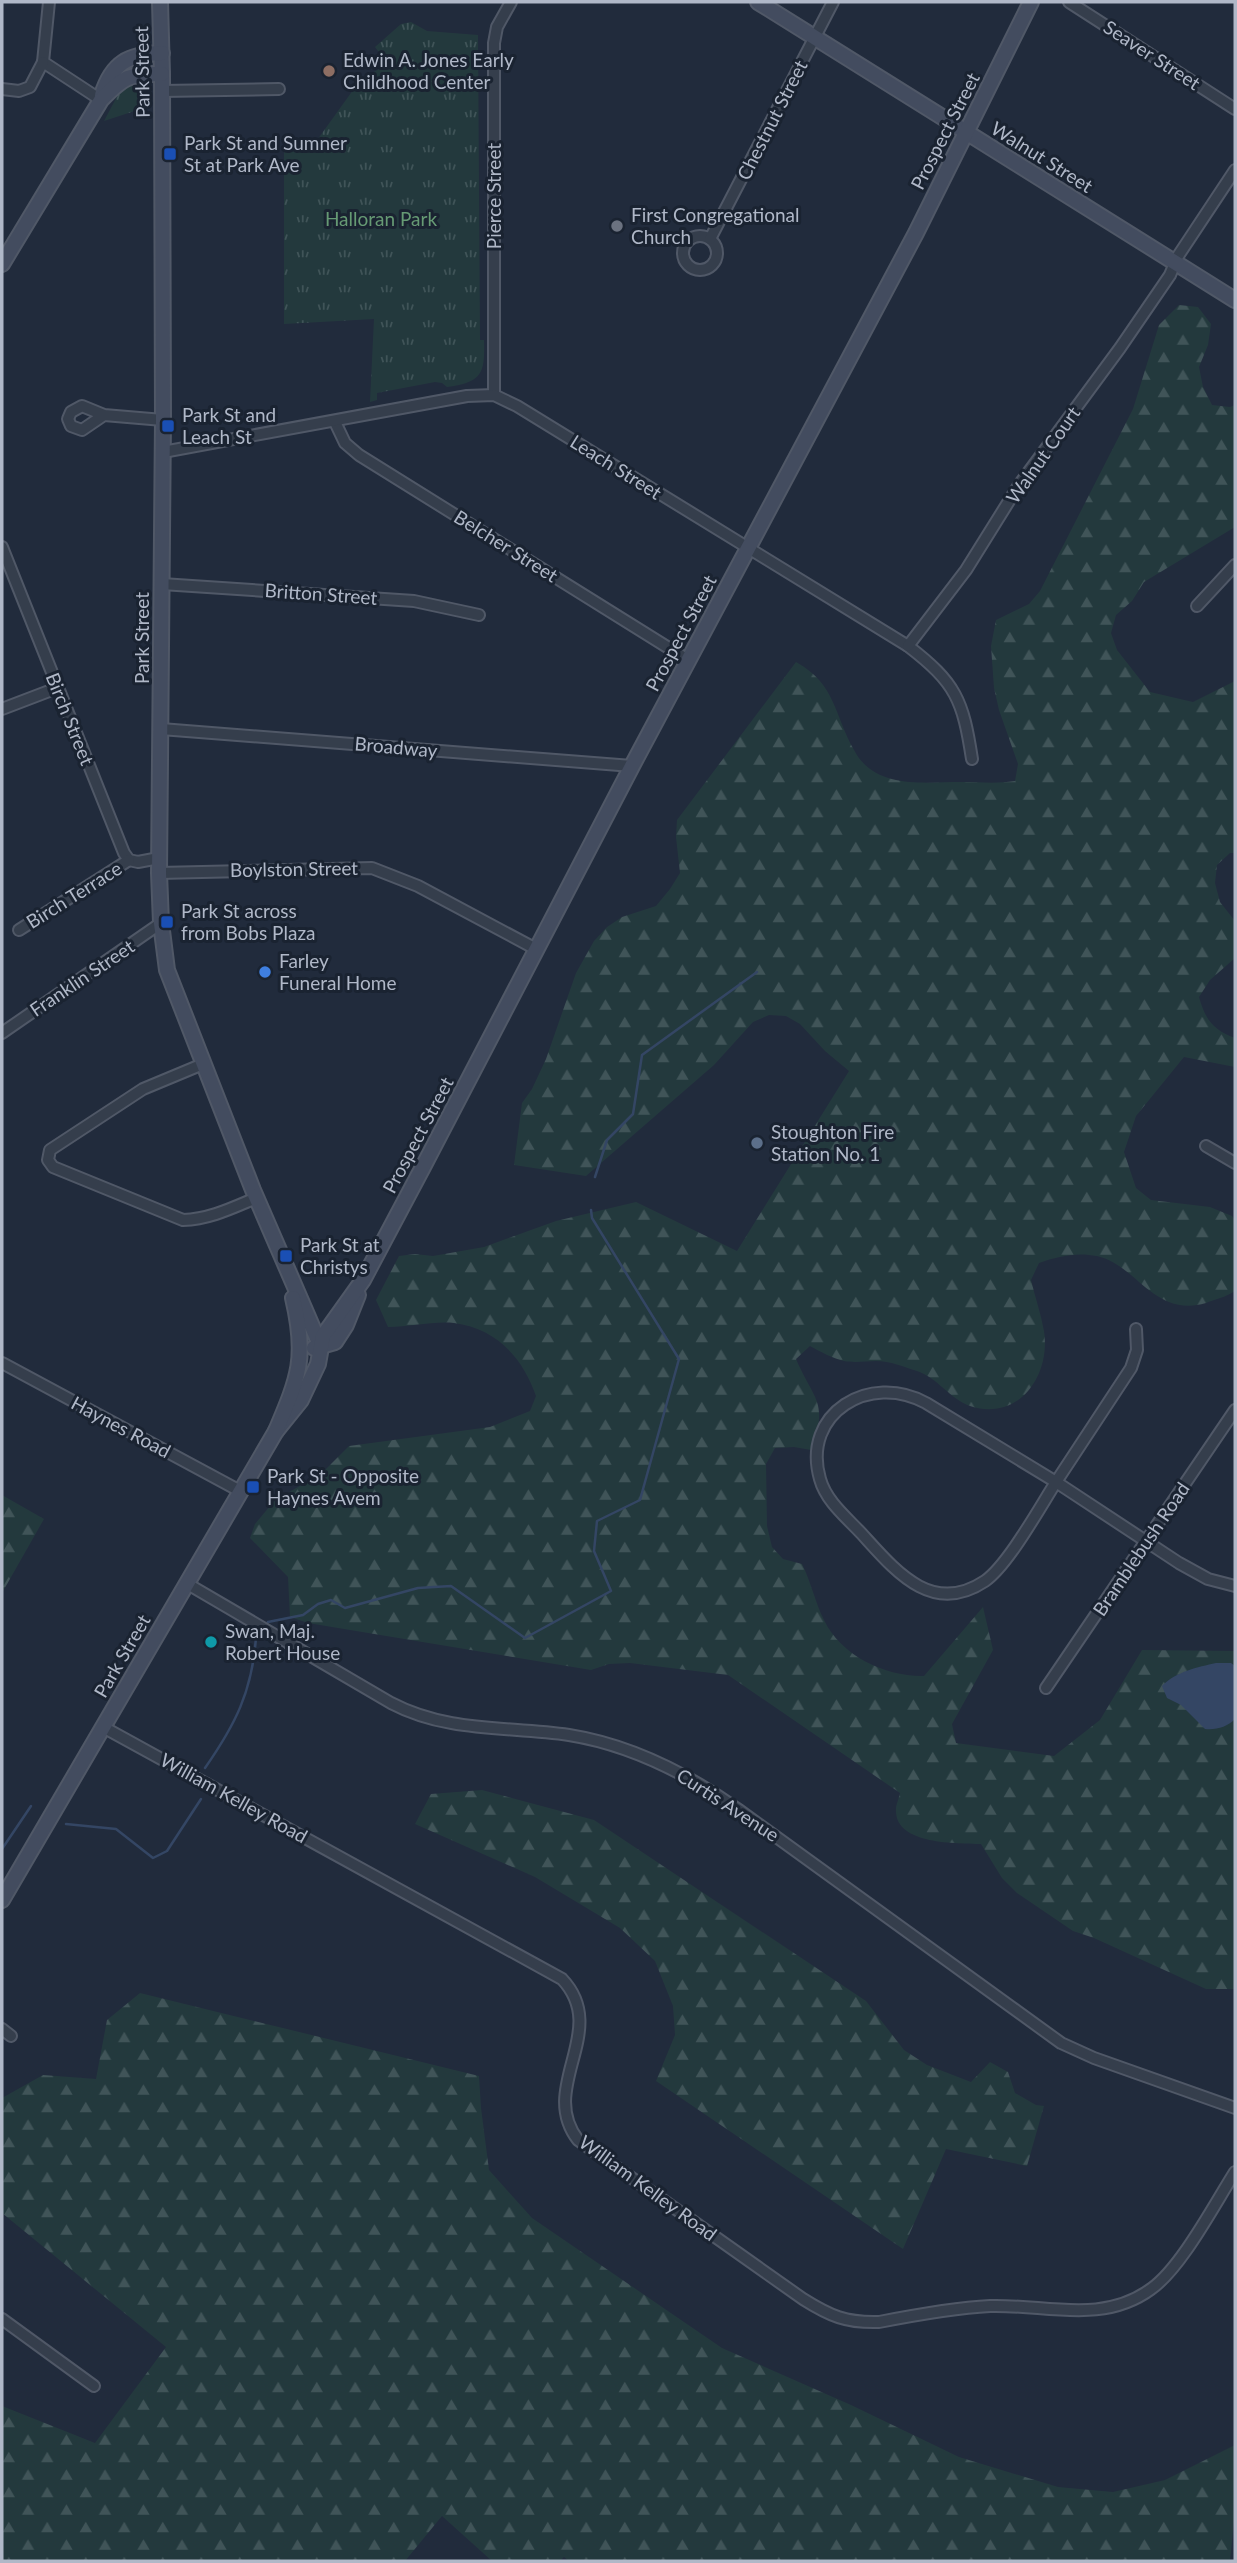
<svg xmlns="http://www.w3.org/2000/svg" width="1237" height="2563" viewBox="0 0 1237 2563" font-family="Lato,sans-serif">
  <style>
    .forest { fill: url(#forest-firs) }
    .park { fill: url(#park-tufts) }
    .water { fill: #344664 }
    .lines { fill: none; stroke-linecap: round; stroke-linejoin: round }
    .stream { stroke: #344664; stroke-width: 2.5 }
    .street-casing { stroke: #505867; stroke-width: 14 }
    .secondary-casing { stroke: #505867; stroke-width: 18 }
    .street { stroke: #353e4c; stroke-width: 10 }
    .secondary { stroke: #434c5f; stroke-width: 14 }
    .education-dot { fill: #8d6e63; stroke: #1a2331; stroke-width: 2.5 }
    .transit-dot { fill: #1a4fb4; stroke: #1a2331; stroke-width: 2.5 }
    .worship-dot { fill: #6b7280; stroke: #1a2331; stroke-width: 2.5 }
    .shop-dot { fill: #3f7fe0; stroke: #1a2331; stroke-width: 2.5 }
    .service-dot { fill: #5c6f8a; stroke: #1a2331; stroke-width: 2.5 }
    .culture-dot { fill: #0f9aa8; stroke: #1a2331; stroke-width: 2.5 }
    .labels { text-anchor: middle; stroke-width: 6; stroke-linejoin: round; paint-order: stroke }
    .street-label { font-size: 19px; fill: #b0b8c8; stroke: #1a2331 }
    .poi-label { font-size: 19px; fill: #b0b8c8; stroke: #1a2331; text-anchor: start }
    .park-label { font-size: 19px; fill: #669a74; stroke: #1a2331 }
  </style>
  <defs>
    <pattern id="forest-firs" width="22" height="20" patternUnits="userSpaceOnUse" patternTransform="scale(1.75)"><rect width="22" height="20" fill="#23393d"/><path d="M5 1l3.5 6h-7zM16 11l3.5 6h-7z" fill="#405458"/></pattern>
    <pattern id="park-tufts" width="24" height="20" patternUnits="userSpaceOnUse" patternTransform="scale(1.75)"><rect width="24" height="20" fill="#23393d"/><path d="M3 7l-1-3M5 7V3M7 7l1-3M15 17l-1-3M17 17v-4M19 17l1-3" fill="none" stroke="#405458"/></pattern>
  </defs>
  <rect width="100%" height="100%" fill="#212b3c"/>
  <g class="forest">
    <path d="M1179 305 1198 307 1211 324 1208 345 1199 367 1203 387 1212 405 1230 407 1235 405V527L1144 582 1132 601 1116 615 1111 633 1117 650 1150 692 1193 702 1235 681V853H1230L1217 865 1215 883 1220 902 1235 921V958L1210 980 1199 997C1205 1019 1213 1030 1235 1038V1067L1184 1057 1136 1116 1124 1152 1136 1188 1151 1200 1210 1207 1232 1216 1235 1220V1291C1226 1297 1216 1299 1206 1303 1154 1318 1137 1265 1097 1256 1077 1252 1058 1256 1039 1263L1031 1280C1035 1297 1041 1314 1044 1331 1051 1376 1018 1422 970 1406 950 1399 938 1378 917 1371 904 1367 890 1361 876 1361 865 1361 856 1363 844 1361 832 1358 821 1352 810 1346L796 1359C814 1401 829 1401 811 1450L794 1447 775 1448 766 1464 767 1526 772 1547 783 1559 802 1564C811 1582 815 1602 824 1620 841 1656 886 1677 924 1676L983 1607 993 1650 952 1724 956 1743 1054 1756 1100 1720 1142 1650 1235 1651V1989H1206L1094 1938 1073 1931 1017 1893 1002 1878 981 1844C957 1843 894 1845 896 1809 896 1805 899 1798 900 1793L728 1675 630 1663 609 1664 591 1670 308 1623 290 1617 288 1577 250 1538 255 1524 275 1500 321 1474 349 1446 490 1427 530 1411 536 1396C523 1358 496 1328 454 1323 433 1321 409 1327 388 1327L376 1300 399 1256 415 1254 433 1256 484 1247 556 1221 636 1202 737 1251 849 1071 825 1051 800 1024 786 1016 769 1015 753 1022 714 1065 586 1176 514 1165 522 1103 532 1089 546 1059 576 973 594 941 607 927 622 917 656 906 670 889 680 873 676 837 677 820 796 662C836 684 834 715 854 750 875 790 924 782 961 782 980 782 996 784 1015 781L1018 764 999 710 994 688 991 646 996 620 1029 604 1040 591 1133 409 1159 325Z"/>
    <polygon points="2,1495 44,1519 2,1593"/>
    <polygon points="482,1790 594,1820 866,2001 904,2050 927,2065 971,2082 990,2062 1008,2072 1015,2093 1036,2105 1044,2106 1027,2166 946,2149 903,2249 656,2081 675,2035 673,2006 655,1961 620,1928 535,1877 415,1824 431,1794"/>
    <polygon points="140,1993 479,2076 481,2108 489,2170 532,2218 722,2348 851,2405 959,2457 1058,2487 1113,2492 1165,2480 1235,2445 1235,2510 1230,2561 569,2561 564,2557 560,2561 492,2561 442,2516 405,2561 2,2561 2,2406 95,2443 166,2347 2,2213 2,2098 43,2075 96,2079 107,2020"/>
  </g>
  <g class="park">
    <path d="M411 22 427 31 478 35 480 340H484C485 374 482 382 447 387L442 383 435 382 377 393V400L370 402 374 319 284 324V142L315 143 361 79 388 64 375 47 401 24Z"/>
    <path d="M134 81C148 84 149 93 150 106L104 121 121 89Z"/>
  </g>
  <path class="water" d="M1216 1663H1231L1235 1666V1719C1227 1727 1217 1730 1205 1729L1181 1705 1167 1698 1162 1686C1175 1672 1198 1667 1216 1663Z"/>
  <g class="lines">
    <g class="stream">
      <polyline points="595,1177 607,1140 633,1114 642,1055 757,972"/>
      <polyline points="268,1622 303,1615 318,1604 331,1600 345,1608 418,1588 451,1586 525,1638 611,1591 594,1551 597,1521 640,1500 679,1359 592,1218 591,1210"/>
      <path d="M205 1768C235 1725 252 1692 256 1638"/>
      <polyline points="66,1824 116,1829 153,1858 167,1851 201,1799"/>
      <polyline points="2,1849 31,1806"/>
    </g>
    <defs>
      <g id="street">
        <polyline points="49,2 43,62 101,100"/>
        <polyline points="1069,2 1235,109"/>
        <polyline points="2,89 19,91 30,87 43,62"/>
        <polyline points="162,91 279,89"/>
        <circle cx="700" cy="253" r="17"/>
        <polyline points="710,239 833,2"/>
        <polyline points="494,395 494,43 497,27 511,2"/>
        <polyline points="104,415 82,430 71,426 68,419 71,412 82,406 104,415 163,420"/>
        <polyline points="335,422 345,443 359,455 688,660"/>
        <path d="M163 452 467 396 494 395 517 406 908 646C956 683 963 700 972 759"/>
        <polyline points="2,547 124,853 129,860 138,862 159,858"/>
        <polyline points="162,584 414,601 479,615"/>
        <polyline points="1197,606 1235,565"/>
        <polyline points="908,646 966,570 1019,485 1120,348 1170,275 1178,256 1235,170"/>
        <polyline points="2,709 57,688"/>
        <polyline points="161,729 632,766"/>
        <polyline points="159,873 372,868 418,886 536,949"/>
        <polyline points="19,930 129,860"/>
        <polyline points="2,1033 161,923"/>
        <path d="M203 1064 143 1089 50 1150 48 1160 53 1167 183 1220C210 1219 232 1208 256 1198"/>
        <polyline points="1206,1146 1235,1163"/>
        <path d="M1136 1329 1137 1350 1131 1368 1056 1482 926 1403C870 1372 801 1413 820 1479 826 1501 846 1517 861 1533 894 1569 931 1617 985 1581 1008 1565 1040 1507 1056 1482L1179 1563 1208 1579 1235 1586"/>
        <polyline points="2,1363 240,1491"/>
        <path d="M186 1583 391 1703C448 1733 508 1726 569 1735 632 1745 688 1774 739 1810L1061 2043 1094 2058 1235 2108"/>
        <polyline points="1046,1688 1235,1410"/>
        <path d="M103 1727 562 1979C611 2031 537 2087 578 2140L803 2299C830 2316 846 2323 879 2322 915 2315 953 2308 990 2306 1045 2304 1102 2325 1151 2289 1181 2268 1214 2205 1235 2172"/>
        <polyline points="2,2029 11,2036"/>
        <polyline points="2,2319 94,2386"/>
      </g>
      <g id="secondary">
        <polyline points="160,2 162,74 163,420 159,873 161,923 167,970 253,1190 321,1347"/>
        <polyline points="758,2 1235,300"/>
        <path d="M102 95C112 63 128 54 162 53"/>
        <path d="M2 264 101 100C123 77 130 73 162 74"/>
        <polyline points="314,1348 335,1342 346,1325 358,1295"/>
        <polyline points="276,1431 301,1400 318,1364 323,1336 363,1280 423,1167 632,766 916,233 1031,2"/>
        <path d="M2 1900 276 1431C299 1377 307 1357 293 1298"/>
      </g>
    </defs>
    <use href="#street" class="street-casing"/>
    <use href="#secondary" class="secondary-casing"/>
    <use href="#street" class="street"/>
    <use href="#secondary" class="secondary"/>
  </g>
  <circle class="education-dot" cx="329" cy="71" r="7"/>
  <g class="transit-dot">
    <rect x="163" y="147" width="14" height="14" rx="3.5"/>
    <rect x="161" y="419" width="14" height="14" rx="3.5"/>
    <rect x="160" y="915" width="14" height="14" rx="3.5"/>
    <rect x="279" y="1249" width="14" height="14" rx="3.5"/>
    <rect x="246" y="1480" width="14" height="14" rx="3.5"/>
  </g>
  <circle class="worship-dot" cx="617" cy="226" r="7"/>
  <circle class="shop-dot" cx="265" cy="972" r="7"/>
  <circle class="service-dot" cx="757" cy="1143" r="7"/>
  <circle class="culture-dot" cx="211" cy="1642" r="7"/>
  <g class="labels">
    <g class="street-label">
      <text transform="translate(1152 55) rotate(33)" y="7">Seaver Street</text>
      <text transform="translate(142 72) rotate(-91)" y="7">Park Street</text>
      <text transform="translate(772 120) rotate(-63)" y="7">Chestnut Street</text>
      <text transform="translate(945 131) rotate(-63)" y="7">Prospect Street</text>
      <text transform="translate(1042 157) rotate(32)" y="7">Walnut Street</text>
      <text transform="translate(494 196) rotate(-90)" y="7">Pierce Street</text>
      <text transform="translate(1043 455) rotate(-55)" y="7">Walnut Court</text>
      <text transform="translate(616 467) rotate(32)" y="7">Leach Street</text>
      <text transform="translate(506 546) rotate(32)" y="7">Belcher Street</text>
      <text transform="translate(321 594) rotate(4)" y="7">Britton Street</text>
      <text transform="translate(681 633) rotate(-62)" y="7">Prospect Street</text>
      <text transform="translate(142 638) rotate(-90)" y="7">Park Street</text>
      <text transform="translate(70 719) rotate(68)" y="7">Birch Street</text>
      <text transform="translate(396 747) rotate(5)" y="7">Broadway</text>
      <text transform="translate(294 869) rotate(-1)" y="7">Boylston Street</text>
      <text transform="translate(74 895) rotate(-32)" y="7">Birch Terrace</text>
      <text transform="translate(82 978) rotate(-34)" y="7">Franklin Street</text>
      <text transform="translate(418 1135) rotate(-62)" y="7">Prospect Street</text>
      <text transform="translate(121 1427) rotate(28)" y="7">Haynes Road</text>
      <text transform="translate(1141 1549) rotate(-56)" y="7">Bramblebush Road</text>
      <text transform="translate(122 1656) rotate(-60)" y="7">Park Street</text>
      <text transform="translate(234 1798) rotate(29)" y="7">William Kelley Road</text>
      <text transform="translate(728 1805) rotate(33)" y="7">Curtis Avenue</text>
      <text transform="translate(648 2188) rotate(36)" y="7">William Kelley Road</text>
    </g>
    <g class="poi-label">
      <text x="343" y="67">Edwin A. Jones Early<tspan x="343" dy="22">Childhood Center</tspan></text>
      <text x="184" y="150">Park St and Sumner<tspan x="184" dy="22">St at Park Ave</tspan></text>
      <text x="631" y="222">First Congregational<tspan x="631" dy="22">Church</tspan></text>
      <text x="182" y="422">Park St and<tspan x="182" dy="22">Leach St</tspan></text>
      <text x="181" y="918">Park St across<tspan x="181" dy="22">from Bobs Plaza</tspan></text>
      <text x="279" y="968">Farley<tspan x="279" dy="22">Funeral Home</tspan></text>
      <text x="771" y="1139">Stoughton Fire<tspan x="771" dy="22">Station No. 1</tspan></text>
      <text x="300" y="1252">Park St at<tspan x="300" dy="22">Christys</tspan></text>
      <text x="267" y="1483">Park St - Opposite<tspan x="267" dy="22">Haynes Avem</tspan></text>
      <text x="225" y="1638">Swan, Maj.<tspan x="225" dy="22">Robert House</tspan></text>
    </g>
    <g class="park-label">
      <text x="381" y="226">Halloran Park</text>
    </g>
  </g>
  <rect width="1237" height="2563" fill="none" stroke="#b0b8c8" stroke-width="7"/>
</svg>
